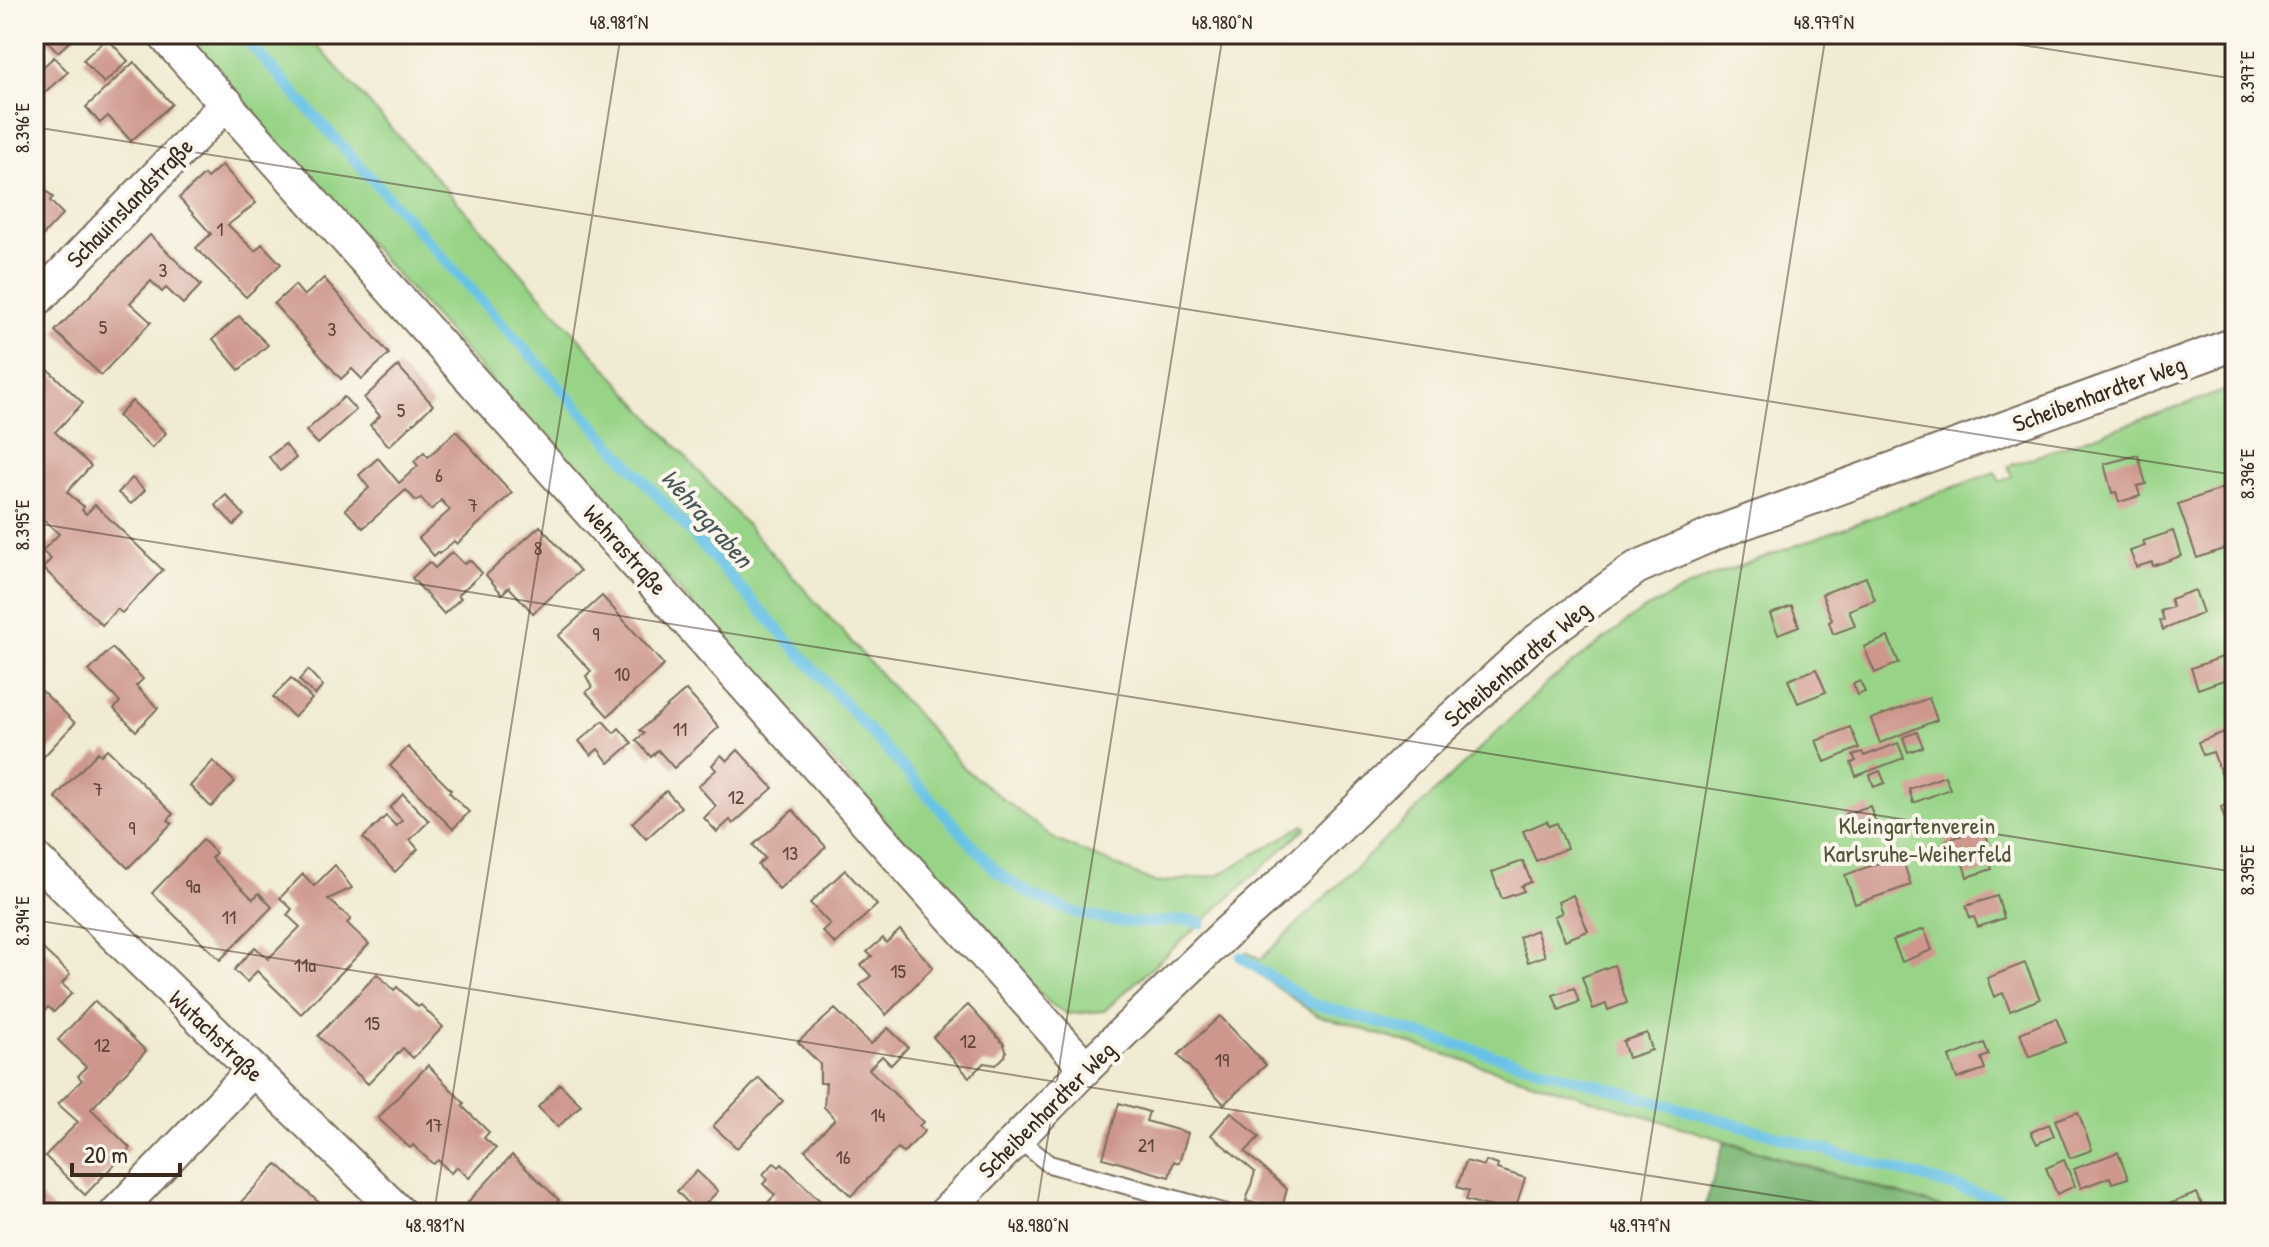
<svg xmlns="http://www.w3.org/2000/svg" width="2269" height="1247" viewBox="0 0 2269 1247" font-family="'Patrick Hand',sans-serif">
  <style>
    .green { fill: #98d488; stroke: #6a7f53; stroke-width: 2 }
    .forest { fill: #7ab674; stroke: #5a7049; stroke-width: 2 }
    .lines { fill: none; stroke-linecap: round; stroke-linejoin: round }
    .stream { stroke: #69c2e6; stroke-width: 11 }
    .building { fill: #ce978e }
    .lane-casing { stroke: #7b6e5d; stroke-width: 20 }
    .street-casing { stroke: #7b6e5d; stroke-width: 36 }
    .lane { stroke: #fff; stroke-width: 16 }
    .street { stroke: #fff; stroke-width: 32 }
    .ticks { fill: none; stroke: #3b2a1e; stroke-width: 2; stroke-opacity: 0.45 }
    .labels { text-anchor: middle; stroke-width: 8; stroke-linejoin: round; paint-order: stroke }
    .number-label { font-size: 20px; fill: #60453a }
    .street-label { font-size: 24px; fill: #3b2a1e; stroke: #fbf7ec }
    .park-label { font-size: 24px; fill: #525438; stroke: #fbf7ec }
    .water-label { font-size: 26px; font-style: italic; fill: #49585a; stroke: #fbf7ec }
    .neatline { fill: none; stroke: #3b2a1e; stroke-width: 3 }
    .ticks-label { font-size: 20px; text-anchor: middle; fill: #3b2a1e }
  </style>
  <rect width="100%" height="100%" fill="#fbf7ec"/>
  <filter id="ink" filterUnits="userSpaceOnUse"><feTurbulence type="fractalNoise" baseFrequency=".0125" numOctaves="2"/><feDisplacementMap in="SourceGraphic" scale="16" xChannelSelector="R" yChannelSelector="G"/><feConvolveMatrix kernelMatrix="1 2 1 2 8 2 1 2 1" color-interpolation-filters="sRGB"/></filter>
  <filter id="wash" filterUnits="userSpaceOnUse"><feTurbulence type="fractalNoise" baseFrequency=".006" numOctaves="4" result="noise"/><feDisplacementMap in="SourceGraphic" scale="32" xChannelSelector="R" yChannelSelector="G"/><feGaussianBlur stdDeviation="1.8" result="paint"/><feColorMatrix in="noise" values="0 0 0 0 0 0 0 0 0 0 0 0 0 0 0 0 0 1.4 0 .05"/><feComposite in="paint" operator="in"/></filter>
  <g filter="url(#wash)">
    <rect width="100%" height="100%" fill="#f1ebd3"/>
    <g class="green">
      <polygon points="181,34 307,34 966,770 1056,840 1157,883 1219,875 1304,825 1306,828 1104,1011 1067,1014 1049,1003"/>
      <polygon points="2235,387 2235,1213 1961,1213 1316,1015 1240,961 1246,952 1261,959 1550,681 1641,611 1702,580 1995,472 2000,482 2012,476 2008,466"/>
    </g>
    <polygon class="forest" points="1724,1142 1961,1213 1703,1213"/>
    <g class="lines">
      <g class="stream">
        <path d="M241 34 996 871C1040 905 1090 922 1146 923 1164 923 1184 916 1201 923"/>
        <polyline points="1241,957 1311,1003 2047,1213"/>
      </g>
    </g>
    <g id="blocks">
      <g class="building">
        <polygon points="41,34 78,34 58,52"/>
        <polygon points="107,38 128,61 104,83 83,60"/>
        <polygon points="54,57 68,72 39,97 34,91 34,75"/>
        <polygon points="134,62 172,104 131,141 108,116 100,123 86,107"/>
        <polygon points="222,165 256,203 228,225 255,251 262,244 281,264 246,297 196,248 211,234 179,198 204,175 207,178"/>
        <polygon points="40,185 53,197 50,201 63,214 34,245 34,186 37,189"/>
        <polygon points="150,235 201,285 183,304 166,288 162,292 151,281 130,303 151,322 101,375 55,331"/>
        <polygon points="324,278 389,354 362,379 352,369 341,379 274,304 295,285 304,296"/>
        <polygon points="239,316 268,345 239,370 213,339"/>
        <polygon points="34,356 83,403 55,432 91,466 67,492 84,507 82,510 86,514 95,505 163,570 122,613 117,609 102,625 43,568 51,559 42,551 59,534 34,510"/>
        <polygon points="398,366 433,405 389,446 370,425 380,416 364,398"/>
        <polygon points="344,397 356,410 318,444 306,431"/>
        <polygon points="132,401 166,433 152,448 118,416"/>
        <polygon points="456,431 512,493 457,544 454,541 439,554 438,552 434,556 419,538 450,510 441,500 431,510 421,498 416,501 406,490 363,528 345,509 369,488 359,475 378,458 399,483 418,466 414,461 424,452 428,457"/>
        <polygon points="285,444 296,458 280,471 269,457"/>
        <polygon points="2138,455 2146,484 2137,486 2140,496 2119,502 2116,492 2112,493 2104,464"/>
        <polygon points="132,478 145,490 131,504 118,493"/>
        <polygon points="2235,484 2235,545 2197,558 2178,504"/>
        <polygon points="226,495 244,515 234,525 215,505"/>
        <polygon points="540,526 580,571 533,613 509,587 502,594 486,575"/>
        <polygon points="2173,531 2181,556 2153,566 2152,562 2136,567 2130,551 2145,546 2143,541"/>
        <polygon points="452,552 464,564 470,560 482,573 458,595 461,598 444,614 412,578 429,562 435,568"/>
        <polygon points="2235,574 2235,596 2234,596 2228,576"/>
        <polygon points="1866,577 1875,600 1849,610 1855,626 1833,634 1829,622 1832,620 1822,594"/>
        <polygon points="2195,590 2203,613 2163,630 2160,621 2164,620 2161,611 2173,607 2170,599"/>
        <polygon points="602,596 664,665 608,716 586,692 592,687 586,676 591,671 558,636"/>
        <polygon points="1792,606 1799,626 1778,634 1770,614"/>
        <polygon points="1888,637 1899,663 1875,673 1864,647"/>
        <polygon points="112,648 143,679 136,686 158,708 136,731 114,709 120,702 89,671"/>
        <polygon points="2228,655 2231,665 2235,663 2235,676 2198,689 2191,668"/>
        <polygon points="1816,669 1826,692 1798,703 1788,680"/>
        <polygon points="308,670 323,686 315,695 299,680"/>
        <polygon points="291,678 312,699 294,717 273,697"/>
        <polygon points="1860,681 1865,692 1858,695 1853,684"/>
        <polygon points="34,683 75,723 34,767"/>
        <polygon points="686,690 719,727 674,768 658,750 651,757 636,740 644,734 640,730"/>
        <polygon points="1929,698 1937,720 1880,743 1871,719"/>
        <polygon points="603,721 614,733 619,728 632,743 609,763 598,749 591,755 579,741"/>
        <polygon points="1850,727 1859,748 1825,762 1816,741"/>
        <polygon points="2235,728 2235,771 2222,776 2213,752 2203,755 2198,742"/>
        <polygon points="1917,732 1923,747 1908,752 1903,737"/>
        <polygon points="1898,743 1904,758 1856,776 1851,763 1856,761 1853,755 1862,752 1864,756"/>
        <polygon points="408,747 451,790 449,792 469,812 453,829 390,766"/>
        <polygon points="107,749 173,814 168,820 172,823 128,868 55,797 98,752 101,755"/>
        <polygon points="738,750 773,788 733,824 730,820 717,832 704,818 716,806 698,786 716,770 712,765 721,755 727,761"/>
        <polygon points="213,761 235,782 211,807 190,786"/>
        <polygon points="1880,771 1885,783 1874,787 1870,775"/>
        <polygon points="1945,776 1950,789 1913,803 1909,789"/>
        <polygon points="666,791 681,807 646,839 632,823"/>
        <polygon points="403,794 429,821 410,840 418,849 395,872 363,838 386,816 396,826 402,820 390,808"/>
        <polygon points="2235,802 2235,827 2228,829 2221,807"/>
        <polygon points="1870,806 1877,826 1852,835 1845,814"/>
        <polygon points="793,810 826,847 779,889 758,865 765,858 753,845"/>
        <polygon points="1547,821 1549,826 1557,823 1567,848 1536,861 1523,831"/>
        <polygon points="1980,829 1982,835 1986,834 1989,844 1984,846 1992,869 1967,877 1961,858 1952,861 1945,841"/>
        <polygon points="203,840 216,853 211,858 253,899 259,893 272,907 220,960 152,893"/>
        <polygon points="1901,855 1911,885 1855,904 1845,875"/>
        <polygon points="1523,861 1531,882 1521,886 1524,891 1502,899 1492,872"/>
        <polygon points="335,865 352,888 328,899 351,919 347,923 369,944 301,1014 257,971 247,982 234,970 255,947 268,959 300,927 287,915 292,909 280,898 303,874 314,886"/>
        <polygon points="845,870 877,905 835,944 822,931 830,924 810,903"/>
        <polygon points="1573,895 1588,931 1565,940 1554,916 1562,913 1558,902"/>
        <polygon points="1997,896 2004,918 1978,927 1974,917 1970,918 1966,906"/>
        <polygon points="1924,929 1932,950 1902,962 1893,940"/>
        <polygon points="900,930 933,967 886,1015 860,985 871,976 861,965 872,956 867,952 883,938 886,943"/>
        <polygon points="1536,930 1545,956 1528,962 1519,937"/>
        <polygon points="43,949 70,974 62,984 72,993 54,1012 48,1007 34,1023 34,958"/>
        <polygon points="2025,963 2040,999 2010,1011 2003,993 1994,997 1987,978"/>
        <polygon points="1614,965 1627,1003 1608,1010 1606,1004 1593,1009 1582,977"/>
        <polygon points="377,974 394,990 397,987 418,1007 421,1005 443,1027 413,1058 403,1048 368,1084 318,1036"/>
        <polygon points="1574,988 1579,1002 1559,1010 1553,995"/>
        <polygon points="95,1001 146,1051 91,1109 130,1148 85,1195 45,1156 78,1122 58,1104 82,1080 78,1076 86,1067 58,1040"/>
        <polygon points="968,1005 1004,1044 1006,1051 1005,1056 996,1065 984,1063 969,1077 933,1037"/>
        <polygon points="835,1009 871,1044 888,1028 908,1047 891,1065 882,1056 869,1069 923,1122 919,1126 925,1131 903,1153 898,1148 851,1196 805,1150 835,1119 824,1107 826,1083 820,1083 820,1064 798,1042"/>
        <polygon points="1220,1016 1266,1065 1224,1104 1178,1055"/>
        <polygon points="2056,1018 2066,1042 2029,1057 2020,1033"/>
        <polygon points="1647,1033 1652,1050 1628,1058 1623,1041"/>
        <polygon points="1984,1043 1989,1055 1981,1058 1985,1069 1957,1079 1949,1057"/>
        <polygon points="428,1065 464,1103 462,1106 489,1132 484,1138 496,1148 469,1178 457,1167 451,1173 438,1160 433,1164 413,1145 410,1148 378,1118"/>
        <polygon points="759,1078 783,1101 737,1148 713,1126"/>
        <polygon points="560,1084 581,1105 558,1127 538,1107"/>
        <polygon points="1119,1103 1149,1112 1146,1121 1188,1133 1179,1163 1174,1161 1169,1177 1103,1158"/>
        <polygon points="1231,1112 1259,1137 1245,1152 1287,1189 1281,1211 1246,1201 1255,1172 1211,1135"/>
        <polygon points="2078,1112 2092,1150 2070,1158 2055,1120"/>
        <polygon points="2049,1124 2054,1136 2037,1144 2031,1132"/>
        <polygon points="2118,1152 2128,1178 2112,1183 2110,1177 2081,1188 2074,1169"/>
        <polygon points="512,1155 559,1200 552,1208 557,1213 479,1213 468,1202"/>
        <polygon points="2064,1160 2075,1186 2057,1194 2046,1168"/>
        <polygon points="1466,1161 1484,1166 1486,1161 1498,1165 1497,1169 1525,1178 1514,1213 1466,1200 1469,1191 1457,1187"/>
        <polygon points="774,1163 779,1167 782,1164 833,1213 745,1213 751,1206 758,1213 775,1195 763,1184 768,1179 763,1174"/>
        <polygon points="277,1164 328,1211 326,1213 245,1213 238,1205"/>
        <polygon points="697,1171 718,1191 697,1213 678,1213 688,1203 677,1191"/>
        <polygon points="34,1191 57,1213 34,1213"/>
        <polygon points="2197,1193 2204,1210 2196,1213 2163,1213 2161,1207"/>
      </g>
    </g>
  </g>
  <g filter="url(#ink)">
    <use href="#blocks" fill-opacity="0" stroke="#7b6e5d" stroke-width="2"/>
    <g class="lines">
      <defs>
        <polyline id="lane" points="1017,1138 1049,1164 1226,1213"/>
        <g id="street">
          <polyline points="163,34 1086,1068"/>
          <polyline points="34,303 227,103"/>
          <polyline points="34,857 400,1213"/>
          <polyline points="116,1213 252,1071"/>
          <polyline points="945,1213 1086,1068 1227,932 1279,886 1416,751 1535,642 1636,568 1716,533 2235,344"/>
        </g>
      </defs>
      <use href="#lane" class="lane-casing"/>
      <use href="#street" class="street-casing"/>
      <use href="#lane" class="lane"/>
      <use href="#street" class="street"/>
    </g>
  </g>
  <path class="ticks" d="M1953 34 2235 79M34 127 2235 475M34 523 2235 872M34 920 1885 1213M434 1213 621 34M1036 1213 1223 34M1639 1213 1826 34"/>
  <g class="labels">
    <g class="number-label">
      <text x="220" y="236">1</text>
      <text x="163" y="277">3</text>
      <text x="103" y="334">5</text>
      <text x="332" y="336">3</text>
      <text x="401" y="417">5</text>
      <text x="439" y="482">6</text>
      <text x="473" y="512">7</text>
      <text x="538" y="555">8</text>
      <text x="596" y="641">9</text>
      <text x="622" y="681">10</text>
      <text x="680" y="736">11</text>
      <text x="98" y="796">7</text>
      <text x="736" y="804">12</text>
      <text x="132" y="835">9</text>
      <text x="790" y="860">13</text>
      <text x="193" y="893">9a</text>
      <text x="229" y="924">11</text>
      <text x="305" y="972">11a</text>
      <text x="898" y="978">15</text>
      <text x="372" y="1030">15</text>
      <text x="968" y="1048">12</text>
      <text x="102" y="1052">12</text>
      <text x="1222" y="1067">19</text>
      <text x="878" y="1122">14</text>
      <text x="434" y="1132">17</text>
      <text x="1146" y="1152">21</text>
      <text x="843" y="1164">16</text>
    </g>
    <g class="street-label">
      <text transform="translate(130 203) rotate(-46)" y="8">Schauinslandstraße</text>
      <text transform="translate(2099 394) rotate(-20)" y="8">Scheibenhardter Weg</text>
      <text transform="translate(625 550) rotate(48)" y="8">Wehrastraße</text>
      <text transform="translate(1517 664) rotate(-40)" y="8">Scheibenhardter Weg</text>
      <text transform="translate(216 1036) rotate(44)" y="8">Wutachstraße</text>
      <text transform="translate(1047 1110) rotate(-45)" y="8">Scheibenhardter Weg</text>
    </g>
    <g class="park-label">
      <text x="1917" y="834">Kleingartenverein<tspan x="1917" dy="28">Karlsruhe-Weiherfeld</tspan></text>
    </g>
    <g class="water-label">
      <text transform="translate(707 518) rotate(48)" y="9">Wehragraben</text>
    </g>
  </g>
  <rect width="2269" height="1247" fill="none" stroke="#fbf7ec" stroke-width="88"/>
  <path d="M72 1163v12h108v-12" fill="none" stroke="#3b2a1e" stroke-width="4"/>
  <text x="84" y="1163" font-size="24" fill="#3b2a1e" stroke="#fbf7ec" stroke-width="6" paint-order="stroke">20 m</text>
  <rect x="44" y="44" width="2181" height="1159" class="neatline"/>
  <g class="ticks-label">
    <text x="619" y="29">48.981°N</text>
    <text x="1222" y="29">48.980°N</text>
    <text x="1824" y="29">48.979°N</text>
    <text transform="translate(2247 77) rotate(-90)" y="7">8.397°E</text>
    <text transform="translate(22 128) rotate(-90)" y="7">8.396°E</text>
    <text transform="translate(2247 474) rotate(-90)" y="7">8.396°E</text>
    <text transform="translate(22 525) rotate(-90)" y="7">8.395°E</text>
    <text transform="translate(2247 870) rotate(-90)" y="7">8.395°E</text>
    <text transform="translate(22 921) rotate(-90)" y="7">8.394°E</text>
    <text x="435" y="1232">48.981°N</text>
    <text x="1038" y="1232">48.980°N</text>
    <text x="1640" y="1232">48.979°N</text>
  </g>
</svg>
